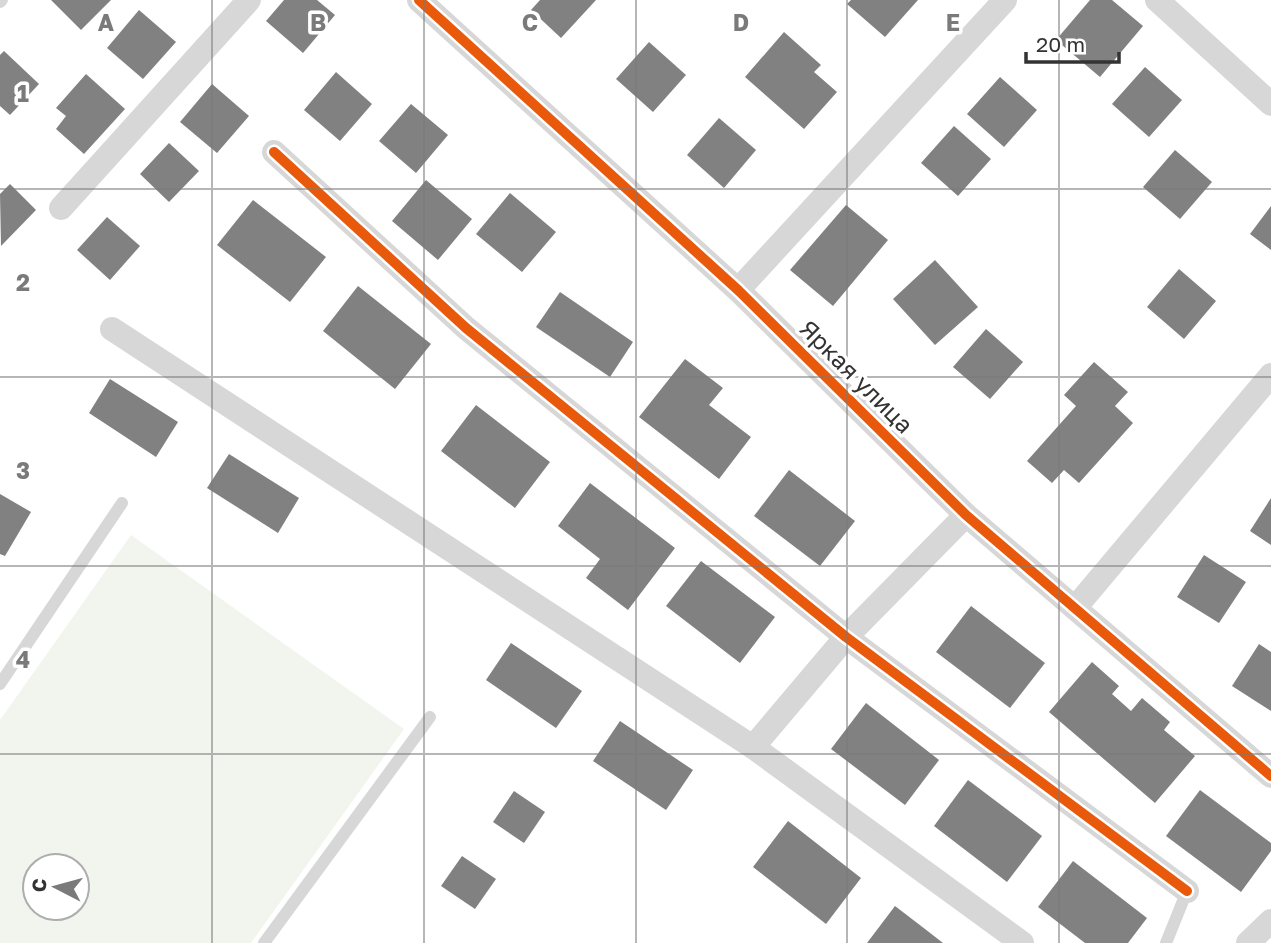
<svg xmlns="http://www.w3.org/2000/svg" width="1271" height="943" viewBox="0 0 1271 943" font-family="'Golos Text',sans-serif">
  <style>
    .green { fill: #f1f5ed; fill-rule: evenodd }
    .building { fill: #818181 }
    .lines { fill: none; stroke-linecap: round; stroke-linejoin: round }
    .lane { stroke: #d7d7d7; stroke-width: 12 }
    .street { stroke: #d7d7d7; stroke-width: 24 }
    .cycleway-casing { stroke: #fff; stroke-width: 15 }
    .cycleway { stroke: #e8590c; stroke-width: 10 }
    .grid { fill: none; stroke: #7a7a7a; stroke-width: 2; stroke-opacity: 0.55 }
    .labels { text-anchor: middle; stroke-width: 7; stroke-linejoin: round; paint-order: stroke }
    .street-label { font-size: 24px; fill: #333; stroke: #fff }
    .grid-label { font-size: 23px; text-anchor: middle; font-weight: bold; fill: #7a7a7a; stroke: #fff; stroke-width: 7; stroke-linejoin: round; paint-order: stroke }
  </style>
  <rect width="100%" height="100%" fill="#fff"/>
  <path class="green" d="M131 535 404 729 251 943H0V720ZM35 866H77V908H35Z"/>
  <g class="building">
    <polygon points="51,0 111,0 81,30"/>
    <polygon points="284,0 317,0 335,15 303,53 266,21"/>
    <polygon points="540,0 596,0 561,38 531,10"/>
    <polygon points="851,0 918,0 885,37 847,4"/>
    <polygon points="1090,0 1112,0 1143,26 1100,77 1056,40"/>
    <polygon points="139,10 176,42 143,79 107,48"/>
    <polygon points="784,32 821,65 814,72 837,92 804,129 745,77"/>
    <polygon points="649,42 686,75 653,112 616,79"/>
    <polygon points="4,51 39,84 10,115 0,106 0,55"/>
    <polygon points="1145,67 1182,100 1149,137 1112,104"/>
    <polygon points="336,72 372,104 340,141 304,110"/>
    <polygon points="86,74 125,109 84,154 56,129 66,116 56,108"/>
    <polygon points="1000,77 1037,110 1004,147 967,114"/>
    <polygon points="212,84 249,116 217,153 180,122"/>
    <polygon points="411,104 448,135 416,173 379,141"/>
    <polygon points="719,118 756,150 724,188 687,155"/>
    <polygon points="954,126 991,159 958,196 921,163"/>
    <polygon points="169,143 199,171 169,202 140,174"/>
    <polygon points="1175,150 1212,182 1180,219 1143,187"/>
    <polygon points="426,180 472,219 438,260 392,221"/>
    <polygon points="10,184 36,210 1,246 0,194"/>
    <polygon points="510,193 556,232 522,272 476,234"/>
    <polygon points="253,200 326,257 290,302 217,245"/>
    <polygon points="846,205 888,240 833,306 790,270"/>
    <polygon points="1271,206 1271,250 1250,234"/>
    <polygon points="107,217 140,246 110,280 77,250"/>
    <polygon points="935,260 978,307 935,345 893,299"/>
    <polygon points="1179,269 1216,301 1184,339 1147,307"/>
    <polygon points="358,286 431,344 395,389 323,331"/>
    <polygon points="560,292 633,342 610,377 536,327"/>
    <polygon points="986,329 1023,362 990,399 953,367"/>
    <polygon points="685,359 723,388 709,405 751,437 719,479 639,417"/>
    <polygon points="1094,362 1128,392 1115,406 1133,423 1079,483 1064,470 1052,483 1027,461 1076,406 1064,395"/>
    <polygon points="110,379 178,422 156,457 89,413"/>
    <polygon points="476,405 550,462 515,508 441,451"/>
    <polygon points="229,454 299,498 278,533 207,488"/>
    <polygon points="789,470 855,521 820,566 754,516"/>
    <polygon points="590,483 675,548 628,610 586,578 600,559 558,526"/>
    <polygon points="0,494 31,512 5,556 0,554"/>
    <polygon points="1271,498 1271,545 1250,531"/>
    <polygon points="1204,555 1246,582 1219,623 1177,597"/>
    <polygon points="701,561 775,617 740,663 666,606"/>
    <polygon points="971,606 1045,663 1010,708 936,652"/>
    <polygon points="511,643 582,691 556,728 486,680"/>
    <polygon points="1259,644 1271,652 1271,711 1232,686"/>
    <polygon points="1092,662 1119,686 1112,694 1131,711 1142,698 1170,722 1164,730 1195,756 1155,803 1049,712"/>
    <polygon points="866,703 939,760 905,805 831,749"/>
    <polygon points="620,721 693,770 666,810 593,761"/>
    <polygon points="968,780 1042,836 1007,882 934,826"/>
    <polygon points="1200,790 1271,843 1271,851 1241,892 1166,836"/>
    <polygon points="514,791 545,812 524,843 493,822"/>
    <polygon points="788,821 861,878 826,924 753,867"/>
    <polygon points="462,856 496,879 475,909 441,886"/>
    <polygon points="1073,861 1147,918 1128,943 1085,943 1038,907"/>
    <polygon points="895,906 925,929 943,943 867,943"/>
  </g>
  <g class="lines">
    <g class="lane">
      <polyline points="0,2 2,0"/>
      <polyline points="0,684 122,503"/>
      <polyline points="264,943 430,717"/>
      <polyline points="1166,943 1187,891"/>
    </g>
    <g class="street">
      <polyline points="419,0 738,290 966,515 1271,776"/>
      <polyline points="1157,0 1271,104"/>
      <polyline points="274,152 466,328 846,637 1187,891"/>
      <polyline points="61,208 249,0"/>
      <polyline points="738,290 1005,0"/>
      <polyline points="112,329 753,747 1022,943"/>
      <polyline points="1075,608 1271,375"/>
      <polyline points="753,747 846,637 966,515"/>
      <polyline points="1248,943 1271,921"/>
    </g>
    <defs>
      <g id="cycleway">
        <polyline points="419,0 738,290 966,515 1271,776"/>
        <polyline points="274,152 466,328 846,637 1187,891"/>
      </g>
    </defs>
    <use href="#cycleway" class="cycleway-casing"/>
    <use href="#cycleway" class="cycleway"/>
  </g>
  <path class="grid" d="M212 0V943M424 0V943M636 0V943M847 0V943M1059 0V943M0 189H1271M0 377H1271M0 566H1271M0 754H1271"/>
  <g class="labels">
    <g class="street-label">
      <text transform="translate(856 377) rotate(45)" y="8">Яркая улица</text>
    </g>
  </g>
  <g class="grid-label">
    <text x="106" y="31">A</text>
    <text x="318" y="31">B</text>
    <text x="530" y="31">C</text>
    <text x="741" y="31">D</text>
    <text x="953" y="31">E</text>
    <text x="23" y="102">1</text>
    <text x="23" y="291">2</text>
    <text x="23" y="479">3</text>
    <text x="23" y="668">4</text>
  </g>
  <g transform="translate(56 887) rotate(276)"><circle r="33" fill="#ffffff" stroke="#adadad" stroke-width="2"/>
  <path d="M0-5L12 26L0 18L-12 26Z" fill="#7a7a7a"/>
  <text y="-10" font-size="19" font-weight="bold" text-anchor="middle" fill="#333333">С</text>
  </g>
  <path d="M1026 52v10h93v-10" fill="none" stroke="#333333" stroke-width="3.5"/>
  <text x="1036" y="52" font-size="21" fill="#333333" stroke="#ffffff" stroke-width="5" paint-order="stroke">20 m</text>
</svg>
